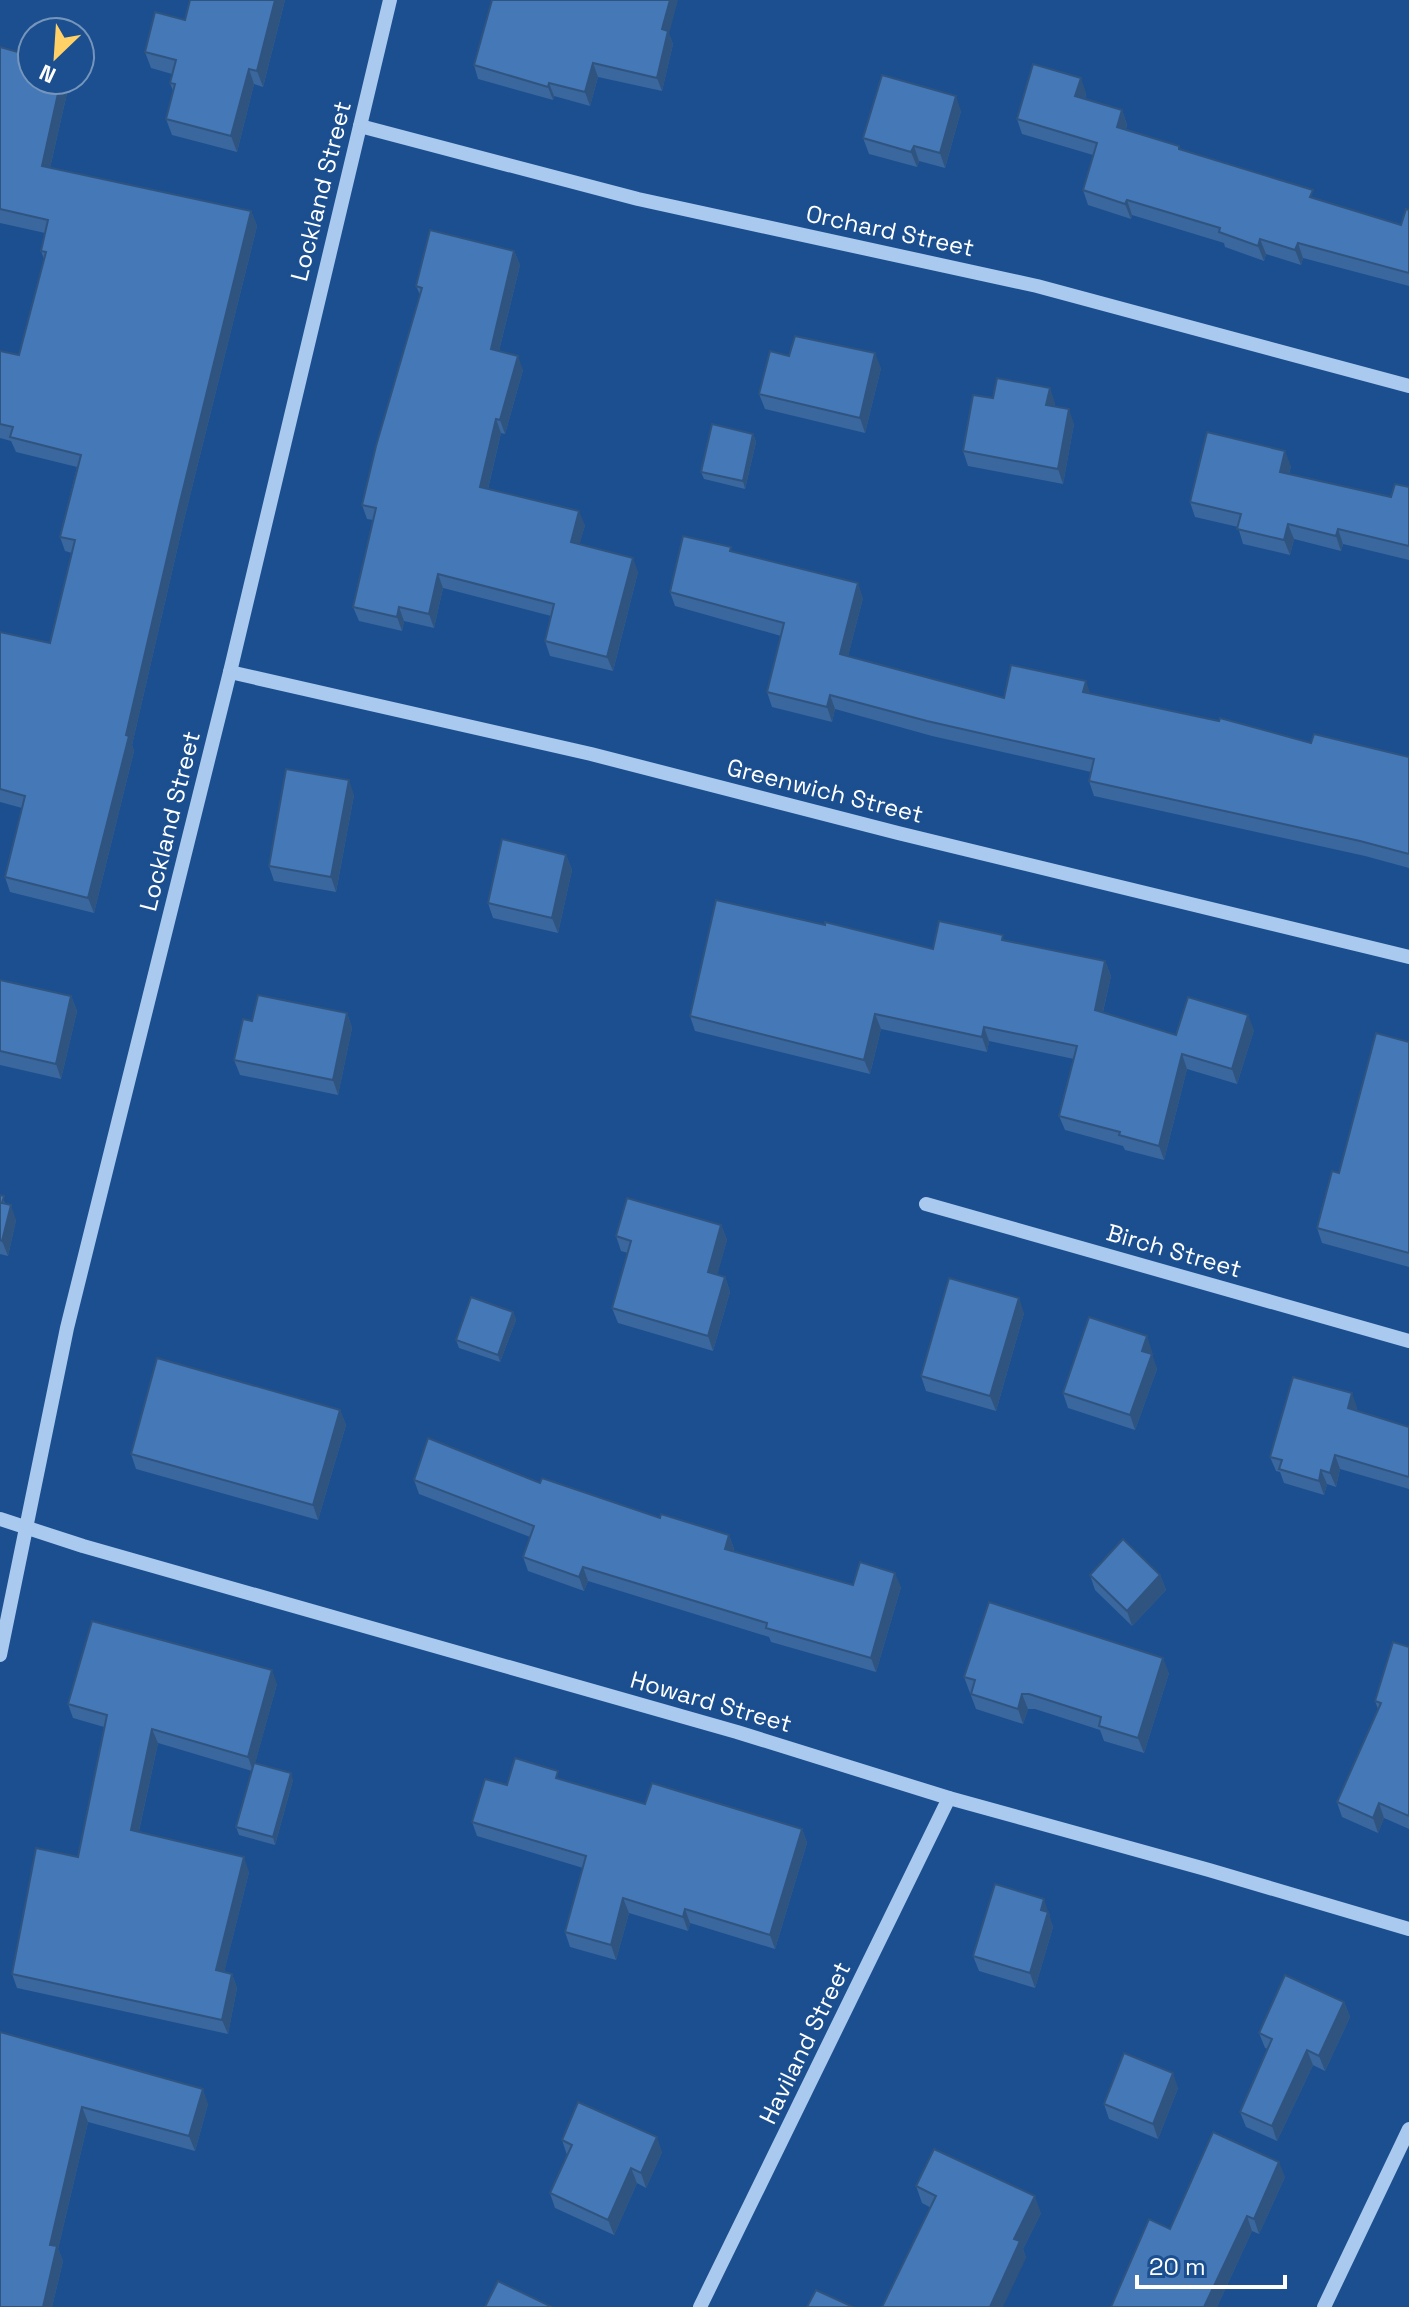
<svg xmlns="http://www.w3.org/2000/svg" width="1409" height="2307" viewBox="0 0 1409 2307" font-family="'Space Grotesk',sans-serif">
  <style>
    .lines { fill: none; stroke-linecap: round; stroke-linejoin: round }
    .minor { stroke: #a9c9ee; stroke-width: 14 }
    .wall { fill: #3a679d }
    .shaded-wall { fill: #305480 }
    .building { fill: #4478b7; stroke: #305480; stroke-width: 2 }
    .labels { text-anchor: middle; stroke-width: 6; stroke-linejoin: round; paint-order: stroke }
    .street-label { font-size: 24px; fill: #fff; stroke: #1b4f8f }
  </style>
  <rect width="100%" height="100%" fill="#1b4f8f"/>
  <g class="lines">
    <g class="minor">
      <polyline points="360,126 638,199 1037,286 1409,386"/>
      <polyline points="230,672 591,754 898,833 1409,957"/>
      <polyline points="926,1204 1409,1341"/>
      <polyline points="0,1519 83,1546 737,1732 949,1798 1209,1870 1409,1929"/>
      <polyline points="0,1655 67,1328 230,672 390,0"/>
      <polyline points="700,2307 949,1798"/>
      <polyline points="1324,2307 1409,2129"/>
    </g>
  </g>
  <g class="wall">
    <polygon points="285,0 263,87 254,84 237,152 172,135 166,119 173,91 170,83 172,74 151,68 145,52 185,20"/>
    <polygon points="669,34 673,44 662,91 598,77 590,106 554,96 553,100 478,79 474,65"/>
    <polygon points="0,47 32,80 70,80 50,168 251,211 257,226 184,520 132,745 134,751 94,913 10,892 5,877 22,808 0,802 0,632 50,643 72,553 65,551 60,537 77,467 16,452 11,441 0,438 0,351 19,355 44,259 41,251 45,233 0,223"/>
    <polygon points="1086,93 1085,99 1122,110 1127,125 1126,129 1316,199 1401,225 1409,210 1409,286 1303,258 1301,265 1266,254 1264,261 1225,247 1224,243 1132,215 1131,219 1088,205 1083,190 1093,155 1022,134 1017,119"/>
    <polygon points="961,111 945,168 919,161 917,167 869,154 863,138"/>
    <polygon points="514,251 520,265 499,351 523,370 505,434 501,433 488,489 585,525 579,545 638,572 613,671 550,656 545,641 551,616 443,588 434,628 404,621 402,631 359,621 353,607 373,520 367,519 362,505 420,295 416,286"/>
    <polygon points="789,356 881,368 865,433 765,409 759,394"/>
    <polygon points="993,398 1055,403 1054,407 1074,424 1063,484 968,466 963,451"/>
    <polygon points="753,434 756,442 745,489 704,479 701,472"/>
    <polygon points="1291,466 1289,474 1391,497 1409,487 1409,560 1343,544 1341,551 1294,539 1290,555 1243,544 1238,527 1195,517 1190,502"/>
    <polygon points="733,552 863,598 848,656 1004,698 1091,694 1311,743 1409,757 1409,868 1365,856 1094,796 1089,781 1091,772 932,736 835,709 832,722 772,707 767,692 781,636 675,606 670,592"/>
    <polygon points="354,795 336,892 274,881 269,866"/>
    <polygon points="566,855 572,870 558,933 493,918 488,903"/>
    <polygon points="1005,940 1105,961 1111,976 1103,1012 1176,1035 1254,1030 1237,1084 1187,1069 1164,1160 1125,1150 1123,1146 1065,1130 1059,1116 1074,1059 989,1041 987,1052 881,1029 870,1074 695,1031 690,1016 933,949"/>
    <polygon points="0,980 71,996 77,1011 61,1079 0,1065"/>
    <polygon points="347,1013 352,1028 338,1095 240,1075 234,1060 252,1021"/>
    <polygon points="1409,1042 1409,1267 1322,1243 1317,1228 1339,1173"/>
    <polygon points="0,1195 16,1220 8,1256 0,1254"/>
    <polygon points="721,1225 727,1240 717,1274 725,1277 730,1292 713,1351 618,1323 612,1308 628,1253 621,1251 616,1236"/>
    <polygon points="513,1312 516,1320 500,1362 459,1348 456,1340"/>
    <polygon points="1024,1313 996,1411 926,1391 921,1376"/>
    <polygon points="1152,1351 1151,1354 1157,1369 1135,1430 1068,1408 1063,1393"/>
    <polygon points="1357,1407 1356,1411 1409,1427 1409,1489 1340,1469 1336,1487 1327,1484 1324,1495 1284,1483 1280,1472 1276,1471 1270,1457"/>
    <polygon points="340,1410 346,1425 318,1520 136,1469 131,1454"/>
    <polygon points="414,1480 540,1483 660,1518 729,1535 734,1549 734,1552 853,1585 901,1587 876,1672 771,1642 769,1637 588,1581 584,1591 528,1571 523,1557 530,1537 419,1494"/>
    <polygon points="1090,1575 1160,1575 1166,1590 1132,1626 1095,1590"/>
    <polygon points="1409,1647 1409,1829 1384,1818 1378,1833 1342,1817 1337,1802 1378,1709 1375,1701"/>
    <polygon points="1169,1673 1144,1753 1104,1741 1100,1730 1035,1709 1028,1709 1023,1724 976,1709 964,1677"/>
    <polygon points="277,1684 255,1763 293,1780 275,1845 239,1835 236,1827 252,1771 158,1743 139,1831 249,1872 224,1972 232,1974 237,1988 228,2034 17,1988 12,1974 78,1857 104,1727 73,1718 68,1704"/>
    <polygon points="562,1780 645,1804 802,1829 807,1843 775,1949 690,1923 688,1931 629,1913 616,1960 570,1947 565,1932 583,1868 477,1836 472,1822 507,1785"/>
    <polygon points="1050,1914 1049,1916 1053,1927 1035,1988 979,1971 973,1956"/>
    <polygon points="1344,2002 1350,2017 1325,2071 1313,2065 1277,2141 1246,2127 1240,2112 1268,2049 1265,2048 1259,2033"/>
    <polygon points="0,2032 208,2104 195,2151 88,2122 58,2249 63,2261 52,2307"/>
    <polygon points="1178,2088 1158,2139 1109,2119 1104,2104"/>
    <polygon points="562,2140 662,2152 646,2188 637,2183 614,2235 555,2208 550,2193 567,2155"/>
    <polygon points="1285,2177 1259,2234 1252,2231 1217,2307 1111,2307 1170,2229"/>
    <polygon points="916,2186 1041,2213 1023,2249 1026,2258 922,2203"/>
  </g>
  <g class="shaded-wall">
    <polygon points="275,0 285,0 263,87 257,71"/>
    <polygon points="670,0 678,0 669,34 673,44 662,91 657,78 662,29"/>
    <polygon points="593,63 598,77 590,106 585,92"/>
    <polygon points="249,69 254,84 237,152 231,136"/>
    <polygon points="1081,78 1086,93 1081,111 1075,96"/>
    <polygon points="61,80 70,80 47,181 42,166"/>
    <polygon points="549,83 554,96 553,100 548,87"/>
    <polygon points="956,96 961,111 945,168 940,153"/>
    <polygon points="1122,110 1127,125 1122,142 1117,127"/>
    <polygon points="914,146 919,161 917,167 911,152"/>
    <polygon points="1127,200 1132,215 1131,219 1125,204"/>
    <polygon points="251,211 257,226 184,520 132,745 134,751 94,913 88,898 179,506"/>
    <polygon points="1260,239 1266,254 1264,261 1258,246"/>
    <polygon points="1298,243 1303,258 1301,265 1295,250"/>
    <polygon points="514,251 520,265 496,363 491,349"/>
    <polygon points="875,353 881,368 865,433 860,418"/>
    <polygon points="518,356 523,370 505,434 500,420"/>
    <polygon points="1050,388 1055,403 1051,420 1046,405"/>
    <polygon points="1069,409 1074,424 1063,484 1058,469"/>
    <polygon points="496,419 501,433 485,501 480,487"/>
    <polygon points="753,434 756,442 745,489 743,481"/>
    <polygon points="1285,451 1291,466 1285,487 1280,472"/>
    <polygon points="579,511 585,525 576,557 571,542"/>
    <polygon points="1288,524 1294,539 1290,555 1284,540"/>
    <polygon points="1338,529 1343,544 1341,551 1336,536"/>
    <polygon points="633,558 638,572 613,671 607,657"/>
    <polygon points="438,574 443,588 434,628 429,614"/>
    <polygon points="858,583 863,598 845,668 840,654"/>
    <polygon points="399,607 404,621 402,631 397,617"/>
    <polygon points="1086,681 1091,696 1083,692"/>
    <polygon points="830,695 835,709 832,722 827,707"/>
    <polygon points="349,780 354,795 336,892 331,877"/>
    <polygon points="566,855 572,870 558,933 552,918"/>
    <polygon points="1105,961 1111,976 1100,1024 1095,1010"/>
    <polygon points="71,996 77,1011 61,1079 56,1064"/>
    <polygon points="347,1013 352,1028 338,1095 333,1080"/>
    <polygon points="875,1014 881,1029 870,1074 864,1060"/>
    <polygon points="1248,1015 1254,1030 1237,1084 1232,1069"/>
    <polygon points="984,1027 989,1041 987,1052 982,1037"/>
    <polygon points="1182,1054 1187,1069 1164,1160 1159,1146"/>
    <polygon points="11,1205 16,1220 8,1256 2,1241"/>
    <polygon points="721,1225 727,1240 714,1287 708,1272"/>
    <polygon points="725,1277 730,1292 713,1351 708,1336"/>
    <polygon points="1019,1298 1024,1313 996,1411 990,1396"/>
    <polygon points="513,1312 516,1320 500,1362 498,1355"/>
    <polygon points="1147,1336 1152,1351 1148,1366 1142,1351"/>
    <polygon points="1152,1354 1157,1369 1135,1430 1130,1415"/>
    <polygon points="1352,1393 1357,1407 1353,1422 1348,1408"/>
    <polygon points="340,1410 346,1425 318,1520 313,1505"/>
    <polygon points="1335,1455 1340,1469 1336,1487 1330,1473"/>
    <polygon points="1321,1470 1327,1484 1324,1495 1319,1481"/>
    <polygon points="729,1535 734,1549 730,1563 725,1549"/>
    <polygon points="583,1567 588,1581 584,1591 579,1577"/>
    <polygon points="895,1573 901,1587 876,1672 871,1658"/>
    <polygon points="1160,1575 1166,1590 1132,1626 1127,1611"/>
    <polygon points="1163,1658 1169,1673 1144,1753 1138,1738"/>
    <polygon points="272,1670 277,1684 253,1771 248,1757"/>
    <polygon points="1022,1694 1028,1709 1023,1724 1018,1709"/>
    <polygon points="152,1729 158,1743 136,1844 131,1830"/>
    <polygon points="291,1773 293,1780 275,1845 273,1837"/>
    <polygon points="1379,1803 1384,1818 1378,1833 1373,1818"/>
    <polygon points="802,1829 807,1843 775,1949 770,1935"/>
    <polygon points="244,1857 249,1872 221,1985 216,1970"/>
    <polygon points="623,1898 629,1913 616,1960 611,1945"/>
    <polygon points="1044,1899 1053,1927 1035,1988 1030,1973 1041,1910"/>
    <polygon points="685,1909 690,1923 688,1931 683,1917"/>
    <polygon points="232,1974 237,1988 228,2034 222,2020"/>
    <polygon points="1344,2002 1350,2017 1325,2071 1319,2056"/>
    <polygon points="1307,2050 1313,2065 1277,2141 1272,2126"/>
    <polygon points="1173,2073 1178,2088 1158,2139 1153,2124"/>
    <polygon points="203,2089 208,2104 195,2151 189,2136"/>
    <polygon points="82,2107 88,2122 58,2249 63,2261 52,2307 43,2307 50,2245"/>
    <polygon points="657,2137 662,2152 646,2188 641,2173"/>
    <polygon points="1279,2162 1285,2177 1259,2234 1254,2219"/>
    <polygon points="631,2168 637,2183 614,2235 608,2220"/>
    <polygon points="1035,2196 1041,2213 1023,2249 1026,2258 1003,2307 990,2307 1014,2239"/>
    <polygon points="1247,2216 1252,2231 1217,2307 1204,2307"/>
  </g>
  <g class="building">
    <polygon points="190,0 275,0 257,71 249,69 231,136 166,119 175,84 170,83 176,60 145,52 155,12 185,20"/>
    <polygon points="492,0 670,0 662,29 668,31 657,78 593,63 585,92 549,83 548,87 474,65"/>
    <polygon points="0,47 32,56 32,80 61,80 42,166 251,211 179,506 126,735 129,736 88,898 5,877 25,796 0,789 0,632 50,643 75,540 60,537 81,455 10,437 13,427 0,424 0,351 19,355 46,252 41,251 48,220 0,209"/>
    <polygon points="1033,64 1081,78 1075,96 1122,110 1117,127 1179,146 1179,149 1313,190 1310,197 1401,225 1406,209 1409,210 1409,273 1298,243 1295,250 1260,239 1258,246 1219,232 1220,228 1127,200 1125,204 1083,190 1097,143 1017,119"/>
    <polygon points="882,75 956,96 940,153 914,146 911,152 863,138"/>
    <polygon points="430,230 514,251 491,349 518,356 500,420 496,419 480,487 579,511 571,542 633,558 607,657 545,641 554,604 438,574 429,614 399,607 397,617 353,607 376,508 362,505 376,446 422,288 416,286"/>
    <polygon points="795,336 875,353 860,418 759,394 770,351 789,356"/>
    <polygon points="997,378 1050,388 1046,405 1069,409 1058,469 963,451 973,395 993,398"/>
    <polygon points="712,424 753,434 743,481 701,472"/>
    <polygon points="1207,432 1285,451 1280,472 1391,497 1395,484 1409,487 1409,546 1338,529 1336,536 1288,524 1284,540 1237,529 1241,514 1190,502"/>
    <polygon points="683,536 731,547 730,551 858,583 840,654 1004,698 1011,665 1086,681 1083,692 1219,721 1220,718 1311,743 1314,734 1409,757 1409,854 1360,841 1089,781 1094,759 927,721 830,695 827,707 767,692 784,623 670,592"/>
    <polygon points="286,769 349,780 331,877 269,866"/>
    <polygon points="502,839 566,855 552,918 488,903"/>
    <polygon points="716,900 825,925 825,922 933,949 939,921 1003,935 1002,940 1105,961 1095,1010 1176,1035 1188,997 1248,1015 1232,1069 1182,1054 1159,1146 1119,1135 1120,1132 1059,1116 1077,1046 984,1027 982,1037 875,1014 864,1060 690,1016"/>
    <polygon points="0,980 71,996 56,1064 0,1051"/>
    <polygon points="258,995 347,1013 333,1080 234,1060 243,1019 252,1021"/>
    <polygon points="1376,1033 1409,1042 1409,1253 1317,1228 1332,1171 1339,1173"/>
    <polygon points="0,1195 4,1196 2,1203 11,1205 2,1241 0,1240"/>
    <polygon points="627,1198 721,1225 708,1272 725,1277 708,1336 612,1308 631,1241 616,1236"/>
    <polygon points="949,1278 1019,1298 990,1396 921,1376"/>
    <polygon points="471,1297 513,1312 498,1355 456,1340"/>
    <polygon points="1089,1317 1147,1336 1142,1351 1152,1354 1130,1415 1063,1393"/>
    <polygon points="157,1358 340,1410 313,1505 131,1454"/>
    <polygon points="1293,1377 1352,1393 1348,1408 1409,1427 1409,1477 1335,1455 1330,1473 1321,1470 1319,1481 1279,1469 1282,1460 1270,1457"/>
    <polygon points="428,1438 540,1483 542,1478 660,1518 661,1514 729,1535 725,1549 853,1585 860,1562 895,1573 871,1658 766,1628 767,1623 583,1567 579,1577 523,1557 534,1526 414,1480"/>
    <polygon points="1123,1539 1160,1575 1127,1611 1090,1575"/>
    <polygon points="989,1602 1163,1658 1138,1738 1099,1726 1101,1717 1029,1694 1022,1694 1018,1709 971,1694 975,1680 964,1677"/>
    <polygon points="92,1621 272,1670 248,1757 152,1729 131,1830 244,1857 216,1970 232,1974 222,2020 12,1974 36,1848 78,1857 107,1715 68,1704"/>
    <polygon points="1393,1642 1409,1647 1409,1816 1379,1803 1373,1818 1337,1802 1381,1703 1375,1701"/>
    <polygon points="515,1758 558,1771 556,1778 645,1804 652,1783 802,1829 770,1935 685,1909 683,1917 623,1898 611,1945 565,1932 586,1856 472,1822 485,1779 507,1785"/>
    <polygon points="254,1763 291,1773 273,1837 236,1827"/>
    <polygon points="995,1884 1044,1899 1041,1910 1048,1912 1030,1973 973,1956"/>
    <polygon points="1285,1975 1344,2002 1319,2056 1307,2050 1272,2126 1240,2112 1272,2039 1259,2033"/>
    <polygon points="0,2032 203,2089 189,2136 82,2107 50,2245 57,2246 43,2307 0,2307"/>
    <polygon points="1124,2053 1173,2073 1153,2124 1104,2104"/>
    <polygon points="578,2102 657,2137 641,2173 631,2168 608,2220 550,2193 572,2145 562,2140"/>
    <polygon points="1213,2132 1279,2162 1254,2219 1247,2216 1204,2307 1111,2307 1149,2219 1170,2229"/>
    <polygon points="934,2149 1035,2196 1014,2239 1020,2241 990,2307 882,2307 936,2196 916,2186"/>
    <polygon points="498,2281 552,2307 485,2307"/>
    <polygon points="816,2290 853,2307 807,2307"/>
  </g>
  <g class="labels">
    <g class="street-label">
      <text transform="translate(321 191) rotate(-76)" y="8">Lockland Street</text>
      <text transform="translate(890 231) rotate(12)" y="8">Orchard Street</text>
      <text transform="translate(825 791) rotate(14)" y="8">Greenwich Street</text>
      <text transform="translate(170 821) rotate(-76)" y="8">Lockland Street</text>
      <text transform="translate(1174 1251) rotate(16)" y="8">Birch Street</text>
      <text transform="translate(711 1702) rotate(16)" y="8">Howard Street</text>
      <text transform="translate(805 2043) rotate(-64)" y="8">Haviland Street</text>
    </g>
  </g>
  <g transform="translate(56 56) rotate(205)"><circle r="38" fill="#1b4f8f" stroke="#7695bc" stroke-width="2"/>
  <path d="M0-6L14 30L0 20L-14 30Z" fill="#ffd166"/>
  <text y="-12" font-size="22" font-weight="bold" text-anchor="middle" fill="#ffffff">N</text>
  </g>
  <path d="M1137 2275v12h148v-12" fill="none" stroke="#ffffff" stroke-width="4"/>
  <text x="1149" y="2275" font-size="24" fill="#ffffff" stroke="#1b4f8f" stroke-width="6" paint-order="stroke">20 m</text>
</svg>
